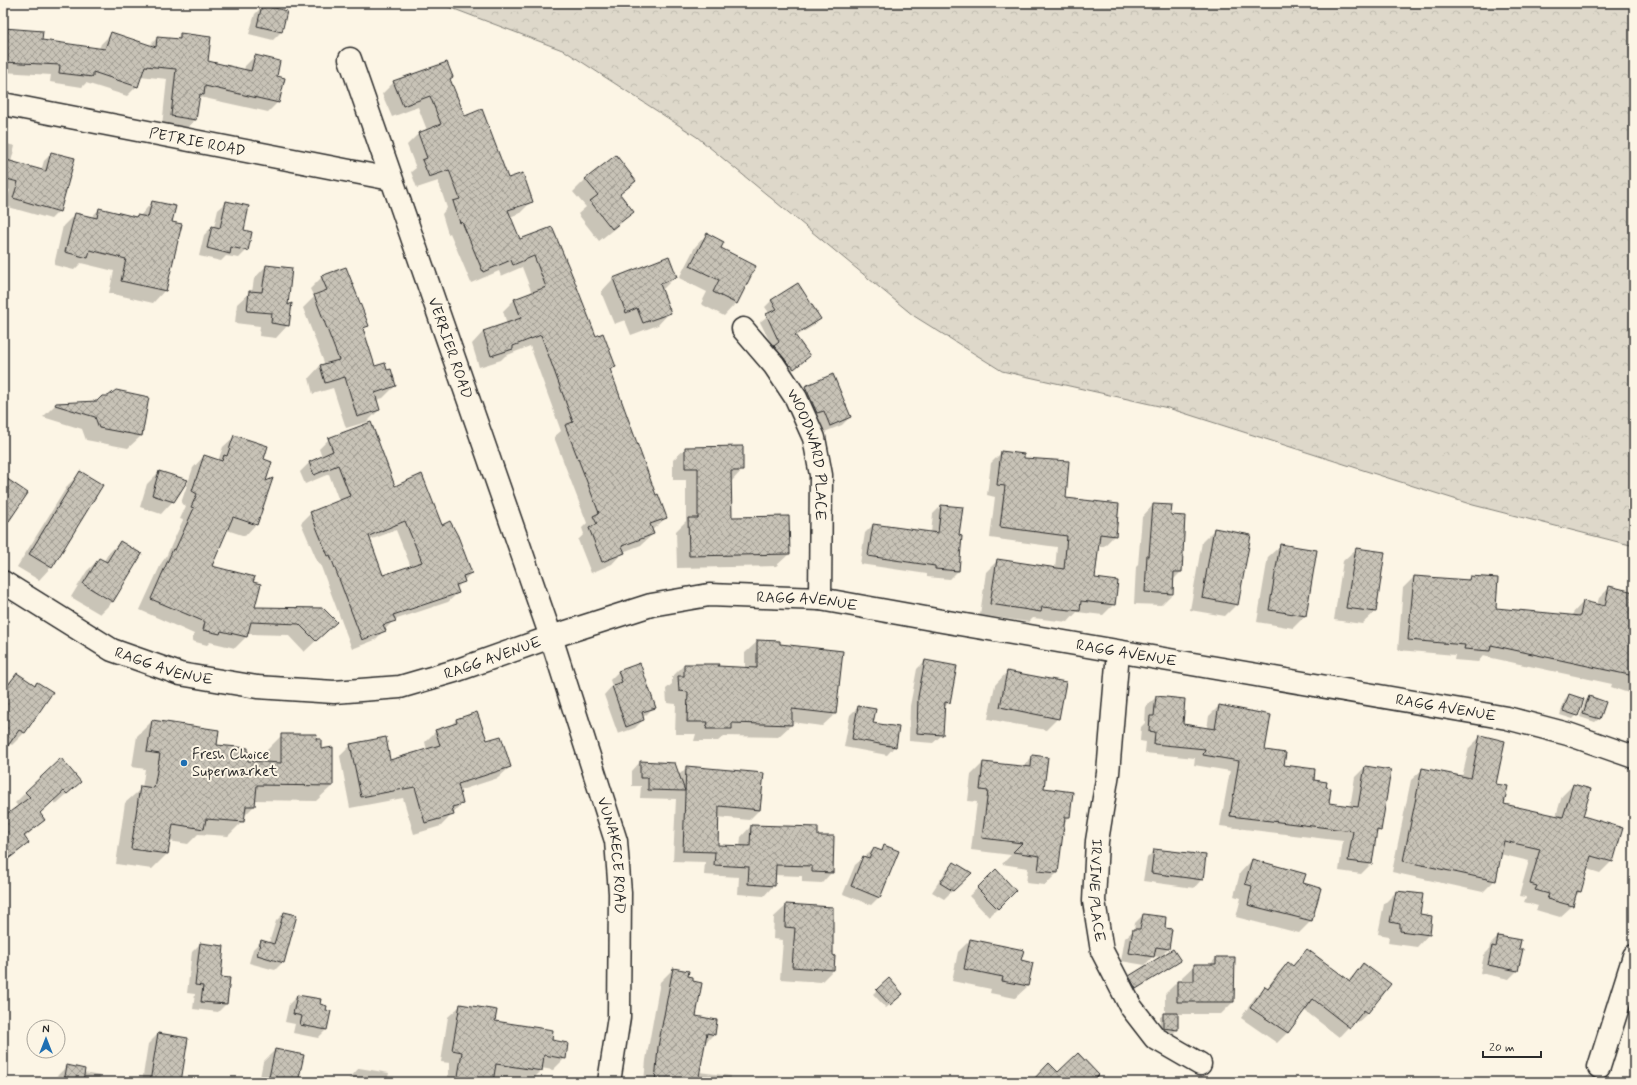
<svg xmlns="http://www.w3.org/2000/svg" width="1637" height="1085" viewBox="0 0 1637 1085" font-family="Mynerve,sans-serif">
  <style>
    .forest { fill: url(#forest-crowns); stroke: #84827a }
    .shadow { fill: #0003; fill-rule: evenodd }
    .building { fill: url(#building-cross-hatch); stroke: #2b2b2b; fill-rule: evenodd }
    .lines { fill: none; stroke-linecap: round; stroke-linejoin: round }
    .minor-casing { stroke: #2b2b2b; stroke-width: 25 }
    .major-casing { stroke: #2b2b2b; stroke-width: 25 }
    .minor { stroke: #fcf5e5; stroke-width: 22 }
    .major { stroke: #fcf5e5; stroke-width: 22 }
    .poi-dot { fill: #1f6fb2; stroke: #fcf5e5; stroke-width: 1.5 }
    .labels { text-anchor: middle; stroke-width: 4; stroke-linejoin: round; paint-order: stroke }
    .street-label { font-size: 15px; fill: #2b2b2b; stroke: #fcf5e5 }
    .poi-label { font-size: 15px; fill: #2b2b2b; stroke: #fcf5e5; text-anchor: start }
  </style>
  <defs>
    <pattern id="forest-crowns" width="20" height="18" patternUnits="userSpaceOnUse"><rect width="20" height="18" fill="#ded8ca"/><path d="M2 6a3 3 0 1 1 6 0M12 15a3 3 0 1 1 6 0" fill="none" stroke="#bfbaae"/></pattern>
    <pattern id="building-cross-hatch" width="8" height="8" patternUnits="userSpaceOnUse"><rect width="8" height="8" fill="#c8c3b7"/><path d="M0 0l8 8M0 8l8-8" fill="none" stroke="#a39f95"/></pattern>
  </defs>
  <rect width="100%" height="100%" fill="#fcf5e5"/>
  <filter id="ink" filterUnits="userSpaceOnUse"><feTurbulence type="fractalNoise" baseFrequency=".025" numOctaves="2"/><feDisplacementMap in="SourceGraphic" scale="8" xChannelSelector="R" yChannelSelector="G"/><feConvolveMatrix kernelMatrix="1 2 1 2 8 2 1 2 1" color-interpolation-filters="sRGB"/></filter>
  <g filter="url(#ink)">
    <polygon class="forest" points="431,3 1634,3 1634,546 1473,505 1168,408 1002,371 914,316 697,137 565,51 441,4"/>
    <g class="shadow">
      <polygon points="263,6 286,12 281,32 273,40 249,34 255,14"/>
      <polygon points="3,29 42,32 41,41 99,49 101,44 111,34 149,46 157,38 175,40 181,34 207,61 244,70 245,66 255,56 275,77 278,102 268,112 200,97 198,99 195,120 185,130 162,126 167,79 140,76 137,86 127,96 86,83 82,87 50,82 51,75 3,72"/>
      <polygon points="449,80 464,117 507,179 532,201 520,213 510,217 520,240 551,228 595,337 615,367 610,371 656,496 666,518 652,530 653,534 641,545 623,552 612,564 591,573 578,540 584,534 582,528 587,523 554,437 561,431 530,346 505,356 501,360 479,367 472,344 483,332 507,324 503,311 514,300 532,293 522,267 501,276 499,271 471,283 450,233 448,234 442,214 447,208 438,181 417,188 411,172 416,168 407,145 419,133 427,130 418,107 392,117 382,94 394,82"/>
      <polygon points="3,143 15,146 11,162 41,171 44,161 52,153 59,211 51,219 5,206 10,190 3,188"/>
      <polygon points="586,179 635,181 619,195 632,212 620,224 599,241 578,214 586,207 573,192"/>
      <polygon points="152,202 165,290 153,303 109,293 114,271 81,263 74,270 54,265 63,226 75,214 91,218 99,209 135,218 137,216 140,216"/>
      <polygon points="227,202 242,230 247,250 239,258 226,256 221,261 199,256 204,235 212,227 214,227 218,210"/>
      <polygon points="707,234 720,249 736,303 724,316 701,304 707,292 679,278 695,247"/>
      <polygon points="668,258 675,277 662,290 670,312 658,325 631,335 625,320 614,324 601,292 613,279"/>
      <polygon points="266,266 286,307 288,325 276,338 259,336 260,326 235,323 237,304 250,292 252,292 254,279"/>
      <polygon points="322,277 367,326 363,330 374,367 387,371 395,386 383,398 376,400 379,410 367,422 346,428 333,388 313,394 309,378 320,366 325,365 303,308 314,297 310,289"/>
      <polygon points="772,300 819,319 813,326 795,337 809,356 787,375 760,322 770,314 765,307"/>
      <polygon points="833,376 850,417 842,425 822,433 797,395 805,387"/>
      <polygon points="97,402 141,436 128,448 86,440 82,429 43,417 56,404"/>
      <polygon points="235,436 263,460 264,483 256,524 245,536 227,530 210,567 252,583 254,608 323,609 324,633 304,652 288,635 247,634 246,637 235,648 210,642 207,645 192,641 194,634 140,610 162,562 166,557 183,520 180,519 186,506 181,503 193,468 204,456 218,461 223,447"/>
      <path d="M329 439 394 487 442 526 471 573 456 589 458 593 448 602 394 620 375 640 352 649 320 564 319 565 301 523 311 513 339 501 329 474 305 484 300 472 309 463 322 457 319 449ZM396 530 411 567 382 576 370 540Z"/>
      <polygon points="686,448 742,470 731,482 731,518 789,554 776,566 677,568 676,531 686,521 686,480 673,480 673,460"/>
      <polygon points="1002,452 1023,459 1065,499 1115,535 1104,546 1098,546 1094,579 1114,604 1103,615 1077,612 1068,622 1033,618 1029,622 980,615 986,572 997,561 1055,569 1057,547 990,538 995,497 987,495 991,463"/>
      <polygon points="159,472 173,501 161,514 140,507 147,484"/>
      <polygon points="80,473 51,567 39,580 17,567 68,485"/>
      <polygon points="1153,505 1170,516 1181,572 1173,580 1172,594 1161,605 1134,604 1136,567 1138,565 1142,517"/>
      <polygon points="941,506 958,536 961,537 958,571 950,579 927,577 927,574 860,564 865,533 873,525 931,533 933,514"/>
      <polygon points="1215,529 1237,604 1225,616 1190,610 1202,542"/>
      <polygon points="120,542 141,555 112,602 100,614 71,597 87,571 99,559 104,561 108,554"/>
      <polygon points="1281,545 1305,616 1293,628 1257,622 1268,557"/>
      <polygon points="1356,549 1384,553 1375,612 1362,624 1334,620 1343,561"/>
      <polygon points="1414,577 1466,581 1470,577 1495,609 1572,617 1573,613 1583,602 1597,605 1599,598 1610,587 1634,618 1634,695 1611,687 1612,684 1483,656 1478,662 1454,660 1455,655 1398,650 1403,588"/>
      <polygon points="758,641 842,652 835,714 822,726 791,722 791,725 778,737 724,736 718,741 694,741 696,734 675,734 676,704 667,703 666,689 672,684 672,677 684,665 745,669 745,653"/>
      <polygon points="925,661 949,702 944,708 942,735 933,743 909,741 910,706 917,669"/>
      <polygon points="640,664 654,707 646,715 642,717 643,720 635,728 618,734 604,695 612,686 610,680 618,672"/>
      <polygon points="1007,672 1058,718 1046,730 988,719 995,685"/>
      <polygon points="17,674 35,686 52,693 24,733 12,745 9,743 3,749 3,688"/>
      <polygon points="1569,695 1577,715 1573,719 1560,715 1565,699"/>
      <polygon points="1156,697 1182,724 1207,729 1209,716 1219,706 1264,750 1283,766 1313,781 1328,804 1350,807 1355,777 1365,767 1380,830 1375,835 1371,864 1361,874 1339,871 1343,841 1220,826 1230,771 1194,765 1195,758 1145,753 1146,742 1140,741 1141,727 1145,723 1146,707"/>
      <polygon points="1589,697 1599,719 1595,722 1580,717 1585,701"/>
      <polygon points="858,707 872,724 895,746 887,755 844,747 850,715"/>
      <polygon points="477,714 486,742 510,767 498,778 458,791 462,804 441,826 414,834 403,798 350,808 340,756 351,745 389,762 427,750 425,742 436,731 450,726 456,720"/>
      <polygon points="152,721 216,746 247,762 266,763 267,750 282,735 315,740 332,786 316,801 254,800 254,806 244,816 243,821 228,836 198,834 188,844 169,841 167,854 152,869 116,864 125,803 142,788 145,769 132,767 137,736"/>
      <polygon points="1481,736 1494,785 1503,804 1556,816 1562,796 1573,785 1582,817 1612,861 1600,873 1587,869 1580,892 1574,897 1572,906 1560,917 1536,910 1538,906 1524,902 1526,897 1519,896 1529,861 1500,854 1495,880 1483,892 1392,872 1411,780 1423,769 1462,777 1469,748"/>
      <polygon points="1033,756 1043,789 1069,817 1064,823 1057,873 1045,885 1026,883 1028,868 1002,864 1011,855 971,850 977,802 968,801 971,775 983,763 1022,767"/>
      <polygon points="640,762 678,776 687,767 759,810 749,820 718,817 717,846 740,847 741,837 751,826 817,837 832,872 822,883 802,882 802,876 775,875 774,885 764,896 738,894 739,877 704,875 705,862 673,861 676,799 640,798 641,786 632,786 632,771"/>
      <polygon points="80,782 56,804 53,800 39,813 44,820 24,838 28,843 3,864 3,819 19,807 15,803 26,792"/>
      <polygon points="884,847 879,897 871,905 843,894 855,865 874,849 880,851"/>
      <polygon points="1155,850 1202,879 1194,888 1143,881 1147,858"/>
      <polygon points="1252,860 1302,884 1320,889 1311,921 1299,933 1236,917 1241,898 1234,896 1240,873"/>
      <polygon points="954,863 970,873 944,899 932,892 946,871"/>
      <polygon points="996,871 1015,891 989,917 969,896"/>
      <polygon points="1396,892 1419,915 1429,934 1417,947 1388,943 1389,936 1378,934 1384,904"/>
      <polygon points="787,905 833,970 821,982 780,979 783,940 773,939 774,917"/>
      <polygon points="284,913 283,962 275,970 249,963 253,949 261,941 269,943 276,921"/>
      <polygon points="1143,915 1164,929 1168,949 1160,957 1153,956 1145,965 1121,961 1125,938 1134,930 1135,923"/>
      <polygon points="1498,937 1517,971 1509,979 1480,973 1484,955 1489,950 1490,945"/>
      <polygon points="970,940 1020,961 1028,986 1015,998 990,993 991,989 952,981 958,952"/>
      <polygon points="200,944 223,946 220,978 229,979 226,1004 218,1012 193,1009 195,994 187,993 192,952"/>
      <polygon points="1307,950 1348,981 1363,965 1368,1013 1358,1022 1355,1020 1339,1037 1304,1010 1287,1033 1277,1043 1241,1018 1255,997 1265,987 1267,988 1278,973 1288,963 1292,966"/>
      <polygon points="1216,958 1233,1002 1221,1014 1177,1014 1177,1030 1173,1033 1160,1032 1160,1017 1165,1014 1165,994 1177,982 1182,982 1182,977 1195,965 1210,965"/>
      <polygon points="1180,961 1132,992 1126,981 1130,977"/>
      <polygon points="673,969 686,977 695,1017 714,1034 704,1044 699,1072 731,1076 730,1082 644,1082 646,1060 660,982"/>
      <polygon points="877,990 898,998 886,1008 873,994"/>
      <polygon points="297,996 318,1005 325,1011 326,1030 318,1038 293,1033 295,1024 285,1022 289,1004"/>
      <polygon points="460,1006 494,1022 550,1041 565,1058 553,1070 541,1068 541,1071 530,1082 510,1080 510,1082 447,1082 450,1063 441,1062 448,1017"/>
      <polygon points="158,1034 180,1082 142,1082 148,1044"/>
      <polygon points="275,1050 297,1082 259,1082 263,1062"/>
      <polygon points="67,1066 84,1073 100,1076 99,1082 56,1082 57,1076"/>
      <polygon points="359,1068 389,1073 387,1082 347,1082 348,1080"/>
      <polygon points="3,1070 6,1070 3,1082"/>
    </g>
    <g class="building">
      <polygon points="262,5 287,11 282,32 257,26"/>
      <polygon points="4,28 43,31 42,40 105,49 111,32 156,47 157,37 180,39 180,33 211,37 208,61 251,71 255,55 280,61 277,76 285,78 279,103 205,86 204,95 200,94 196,120 171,116 176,69 145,66 138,87 93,72 93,77 59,73 60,65 3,62"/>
      <polygon points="447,62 453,77 450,79 465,116 482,109 508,178 523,173 533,202 508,210 520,239 552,227 573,277 596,336 603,333 616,367 610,369 656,495 658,494 667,518 650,524 654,534 622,546 625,553 602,562 589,528 597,524 593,516 599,513 565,425 573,422 541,335 513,346 513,349 491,356 483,331 521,318 514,299 546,287 534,256 513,265 511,260 483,272 462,222 460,223 453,201 460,199 449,170 429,177 422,160 427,158 418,133 441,124 430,96 403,106 393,81"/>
      <polygon points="51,152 75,158 60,212 13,198 18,182 3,178 3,159 46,171"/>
      <polygon points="616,155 636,181 620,194 634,212 612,229 590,201 598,195 585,179"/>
      <polygon points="152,201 176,206 172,222 182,224 166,291 121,281 126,259 90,250 88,258 65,252 75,213 97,218 99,208 136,217 137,215 148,217"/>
      <polygon points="226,201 249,206 244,230 252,232 248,251 231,247 230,254 207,248 212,226 220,228"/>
      <polygon points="707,233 724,242 721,248 756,266 737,304 713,292 719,280 690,266"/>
      <polygon points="669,256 677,277 660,284 671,313 643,323 637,308 626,313 613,278"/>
      <polygon points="266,265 292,268 288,305 292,303 289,326 271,323 272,313 247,311 249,291 262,292"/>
      <polygon points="346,267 369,326 363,328 375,366 385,363 387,370 391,369 396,386 375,393 380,410 357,417 345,377 325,383 320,365 339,360 314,295 327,290 321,276"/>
      <polygon points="798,283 821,319 795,335 810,356 794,369 791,365 790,366 774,346 779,342 766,314 777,309 771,300"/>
      <polygon points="833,374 851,417 830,426 824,411 817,413 805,386"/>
      <polygon points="116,390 149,397 142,436 99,428 95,417 55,405 56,403 97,401 102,396 108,396"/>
      <path d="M371 422 395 486 422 474 442 525 450 521 458 536 472 573 463 576 465 582 456 585 459 593 393 615 396 621 383 625 386 631 362 640 330 555 328 556 310 512 350 496 338 465 314 475 309 462 333 451 328 438ZM405 521 422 562 383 575 369 536Z"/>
      <polygon points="234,435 268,446 264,459 272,462 266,481 273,478 257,525 233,517 212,566 255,577 253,582 261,584 255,607 323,608 337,622 316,641 299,624 251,622 247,637 221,631 220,634 203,630 205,622 151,599 173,549 175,550 194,508 191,507 197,494 192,491 204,455 222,461 224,455 227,456"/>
      <polygon points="743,446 743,471 731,471 732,517 789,516 790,554 689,556 688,518 698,518 698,468 685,468 685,447"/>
      <polygon points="1001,451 1024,454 1024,458 1069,461 1066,498 1119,504 1116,536 1100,534 1095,578 1118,581 1115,605 1081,601 1080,611 1042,607 1041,612 990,604 997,559 1064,569 1067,536 1000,527 1005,486 997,485"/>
      <polygon points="80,471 103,485 52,568 29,554"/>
      <polygon points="159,471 188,480 174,502 152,495"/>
      <polygon points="3,476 28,493 3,530"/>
      <polygon points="1153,504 1172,505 1171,515 1185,516 1182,572 1174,572 1173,594 1145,592 1147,555 1149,555"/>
      <polygon points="941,505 963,507 959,535 962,536 959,571 935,569 935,566 868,556 873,524 938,533"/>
      <polygon points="1214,528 1251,535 1238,605 1202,598"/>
      <polygon points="120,541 142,554 113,602 83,584 99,558 107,562"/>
      <polygon points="1280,544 1317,550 1306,616 1269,610"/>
      <polygon points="1356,548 1385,552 1376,612 1346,608"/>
      <polygon points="1414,576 1469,580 1470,576 1498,578 1496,608 1580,616 1583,601 1605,606 1609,586 1634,592 1634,676 1491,645 1490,651 1464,649 1465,645 1408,640"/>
      <polygon points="757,640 780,641 780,644 843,651 836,714 792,709 792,725 732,723 732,729 706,729 708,722 687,722 688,692 679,691 678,676 684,676 684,664 719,664 718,666 757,668"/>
      <polygon points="925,660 957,666 950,703 945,702 943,735 917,733 918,697"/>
      <polygon points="640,663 656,708 642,712 644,720 626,727 612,686 622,682 618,671"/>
      <polygon points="1007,671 1066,682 1059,719 1000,707"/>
      <polygon points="17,673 35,685 37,682 53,692 25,733 19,730 3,753 3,692"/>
      <polygon points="1569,694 1584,699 1578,716 1563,711"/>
      <polygon points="1156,696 1185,699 1183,724 1215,729 1219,705 1271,715 1265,750 1286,753 1284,765 1315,769 1314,780 1327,782 1326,787 1331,788 1329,803 1358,807 1365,766 1391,770 1381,831 1377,830 1372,864 1348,861 1353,831 1230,816 1239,761 1203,755 1205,749 1154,744 1155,732 1149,731 1150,716 1154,716"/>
      <polygon points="1589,696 1606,702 1600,719 1583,714"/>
      <polygon points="858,706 876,709 873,723 899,727 896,747 852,739"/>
      <polygon points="477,712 487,740 501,736 511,767 458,784 463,804 452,807 454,815 425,823 415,787 361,797 350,744 386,737 390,760 440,745 435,730 457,723 456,719"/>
      <polygon points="152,720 219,730 217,745 248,748 248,761 281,763 281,734 317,734 316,739 321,739 321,749 333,747 333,786 257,785 255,806 246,806 244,822 206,819 204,829 173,824 168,854 131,849 140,786 154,788 160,754 147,752"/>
      <polygon points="1480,735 1505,741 1496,784 1508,786 1504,804 1563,817 1573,784 1591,789 1583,816 1623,828 1613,862 1591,856 1581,892 1577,891 1573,906 1547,899 1549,894 1535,890 1537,886 1530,884 1540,849 1504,841 1496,881 1403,861 1422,768 1471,778"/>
      <polygon points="1032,755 1048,757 1044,788 1073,792 1070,817 1065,817 1058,873 1038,871 1040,856 1013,852 1022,843 982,838 988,791 980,790 983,762 1031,767"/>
      <polygon points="61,758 81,782 67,794 64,791 40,813 45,820 24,836 29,843 3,863 3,817 30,797 25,792"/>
      <polygon points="640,761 675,763 685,791 648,790 648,778 640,778"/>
      <polygon points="686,766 764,773 760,810 719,806 718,845 750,846 751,825 818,827 818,836 834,836 833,873 812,872 812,866 776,865 775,886 748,884 749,867 714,865 715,852 683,851"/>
      <polygon points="884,845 899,851 880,898 851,886 863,856 869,858 874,848 882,851"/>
      <polygon points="1154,849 1206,855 1203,880 1151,873"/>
      <polygon points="1252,859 1306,874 1303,883 1321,888 1312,921 1248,905 1252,886 1245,884"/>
      <polygon points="954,862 972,873 953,891 940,883"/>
      <polygon points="996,869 1016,891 998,909 977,888"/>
      <polygon points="1396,891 1423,894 1420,914 1432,916 1430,935 1400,931 1400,924 1390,922"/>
      <polygon points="786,904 833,907 833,955 835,956 834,970 792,967 795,928 785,927"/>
      <polygon points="284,912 297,915 284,963 257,955 261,940 274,944"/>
      <polygon points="1143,914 1166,917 1165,928 1172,929 1169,949 1156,947 1154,957 1129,953 1133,929 1140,929"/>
      <polygon points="1498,936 1521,940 1519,949 1523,949 1518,971 1488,965 1492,946 1496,947"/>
      <polygon points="970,939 1024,950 1021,960 1033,963 1028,986 1002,981 1003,977 964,969"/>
      <polygon points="200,943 224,946 221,977 230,978 227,1004 201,1002 203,986 195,985"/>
      <polygon points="1173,949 1181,961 1136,989 1129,976"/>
      <polygon points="1307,949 1350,981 1363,963 1391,984 1368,1013 1364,1010 1350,1028 1313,999 1288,1033 1250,1008 1265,986 1268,988 1288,962 1293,966"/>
      <polygon points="1216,957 1235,957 1234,1002 1177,1002 1177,981 1194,981 1194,964 1216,964"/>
      <polygon points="673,968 689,971 688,976 693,977 693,981 702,983 696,1016 717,1020 715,1035 707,1033 698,1082 655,1082 658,1047"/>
      <polygon points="889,978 903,994 890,1005 876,990"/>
      <polygon points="297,995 321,999 320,1004 327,1006 326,1010 331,1011 327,1030 300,1025 302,1016 293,1014"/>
      <polygon points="460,1004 497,1010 495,1021 553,1030 552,1040 568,1043 566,1059 544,1055 542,1071 496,1064 493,1082 457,1082 462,1052 452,1050"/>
      <polygon points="1163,1013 1178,1013 1178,1030 1163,1028"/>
      <polygon points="158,1033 188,1038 181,1082 150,1082"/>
      <polygon points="275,1049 304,1055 298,1082 268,1082"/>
      <polygon points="1078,1053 1099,1075 1092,1082 1031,1082 1049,1063 1058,1072"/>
      <polygon points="67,1065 85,1069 83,1082 64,1082"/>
    </g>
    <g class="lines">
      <defs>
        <g id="minor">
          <path id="s1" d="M350 59 551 637 651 605 709 595 820 599 942 621 1507 718 1568 734 1634 757"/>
          <path id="s2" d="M3 104 391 179"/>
          <path id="s3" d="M743 329 774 365 796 398 814 438 821 475 820 599"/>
          <path id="s4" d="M1118 652 1108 773 1097 841 1094 901 1102 951 1131 1007 1155 1038 1200 1064"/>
          <polyline points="1599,1067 1634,956"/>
        </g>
        <g id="major">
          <path id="s5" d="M3 582 112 650 180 674 257 687 334 692 400 687 455 671 551 637 616 841 620 893 619 1017 609 1082"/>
        </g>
      </defs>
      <use href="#minor" class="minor-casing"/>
      <use href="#major" class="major-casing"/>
      <use href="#minor" class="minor"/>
      <use href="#major" class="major"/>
    </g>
  </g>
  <circle class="poi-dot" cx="184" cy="763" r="4"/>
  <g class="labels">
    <g class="street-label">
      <text dy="5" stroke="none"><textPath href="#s2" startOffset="198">PETRIE ROAD</textPath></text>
      <text dy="5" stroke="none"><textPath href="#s1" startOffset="306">VERRIER ROAD</textPath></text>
      <text dy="5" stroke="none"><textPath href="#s3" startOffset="146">WOODWARD PLACE</textPath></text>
      <text dy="5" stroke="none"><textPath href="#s1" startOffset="874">RAGG AVENUE</textPath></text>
      <text dy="5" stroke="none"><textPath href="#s1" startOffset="1198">RAGG AVENUE</textPath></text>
      <text dy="5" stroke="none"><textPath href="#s5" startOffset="519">RAGG AVENUE</textPath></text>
      <text dy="5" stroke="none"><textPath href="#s5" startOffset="183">RAGG AVENUE</textPath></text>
      <text dy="5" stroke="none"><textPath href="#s1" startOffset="1522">RAGG AVENUE</textPath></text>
      <text dy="5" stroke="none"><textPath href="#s5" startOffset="809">VUNAKECE ROAD</textPath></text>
      <text dy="5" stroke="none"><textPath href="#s4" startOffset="240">IRVINE PLACE</textPath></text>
    </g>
    <g class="poi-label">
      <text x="192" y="759">Fresh Choice<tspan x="192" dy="17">Supermarket</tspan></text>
    </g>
  </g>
  <rect width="1637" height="1085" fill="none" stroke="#fcf5e5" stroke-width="16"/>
  <rect x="8" y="8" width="1621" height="1069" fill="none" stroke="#2b2b2b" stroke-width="1.5" filter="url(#ink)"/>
  <g transform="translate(46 1039)"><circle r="19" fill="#fcf5e5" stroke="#a8a49b"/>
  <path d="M0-3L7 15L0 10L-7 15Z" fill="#1f6fb2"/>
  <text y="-6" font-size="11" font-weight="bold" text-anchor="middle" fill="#2b2b2b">N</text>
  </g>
  <path d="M1483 1051v6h58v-6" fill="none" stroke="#2b2b2b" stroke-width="2"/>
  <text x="1489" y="1051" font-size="12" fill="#2b2b2b" stroke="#fcf5e5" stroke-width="3" paint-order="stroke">20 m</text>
</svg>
